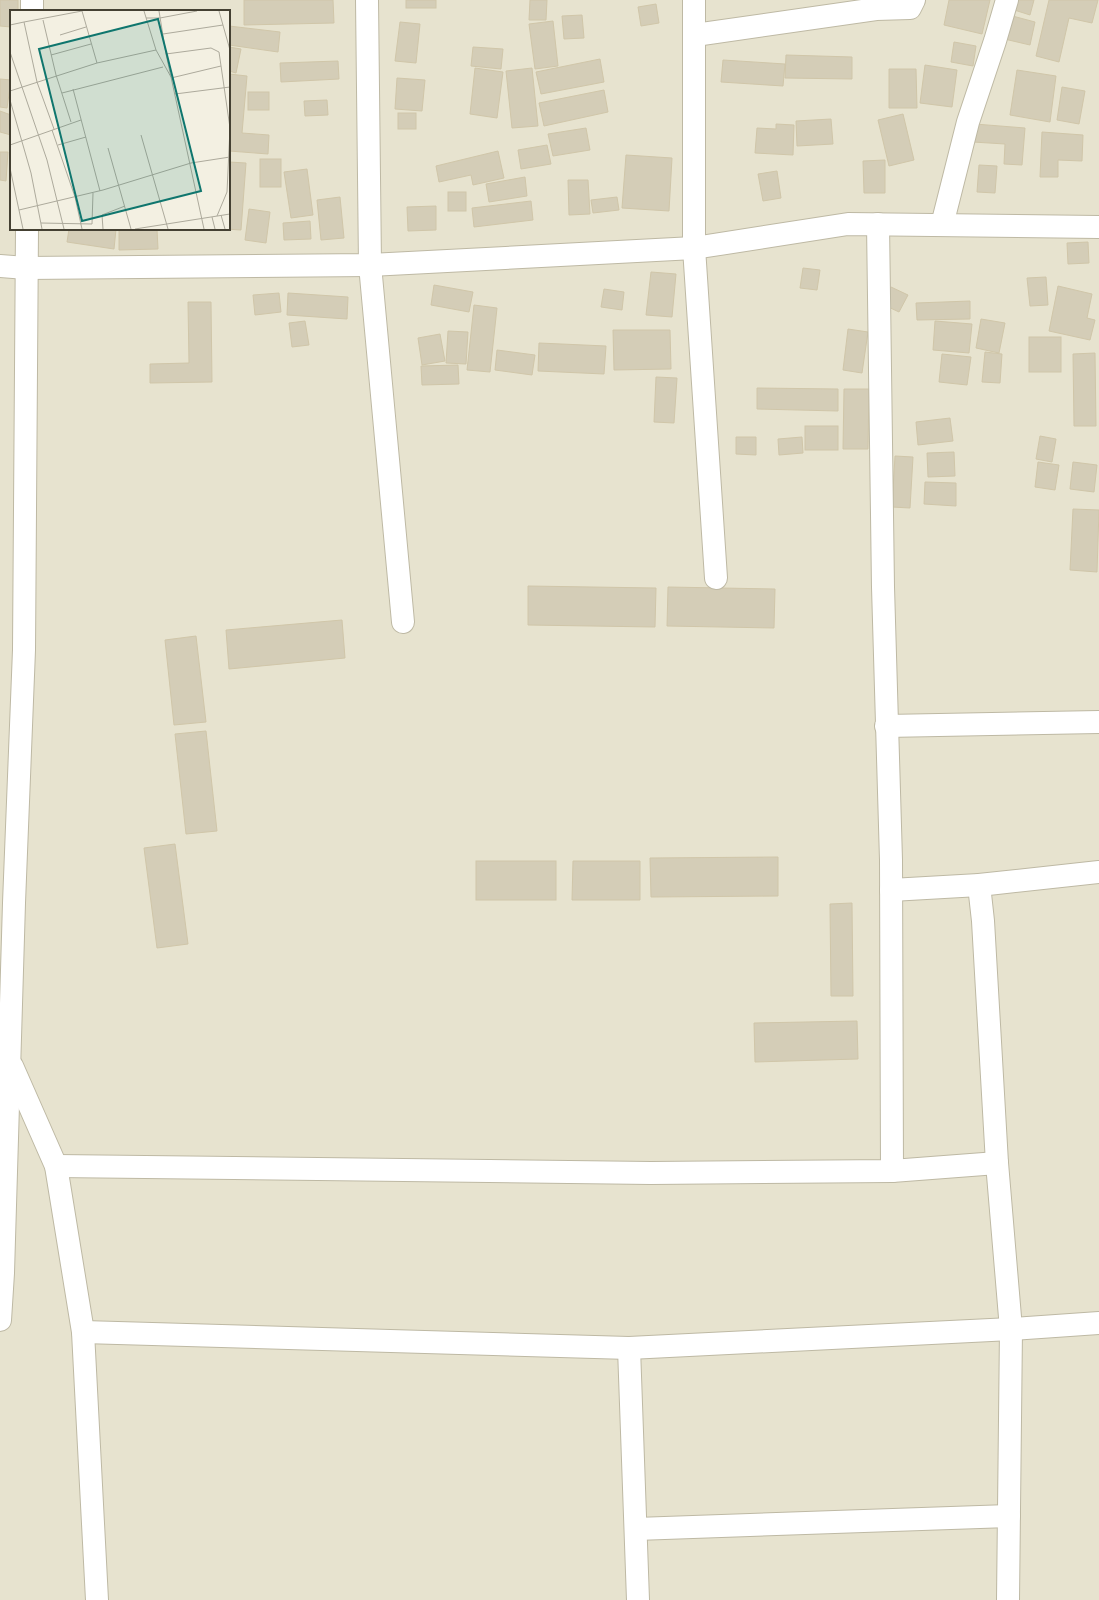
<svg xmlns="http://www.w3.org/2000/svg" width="1099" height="1600" viewBox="0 0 1099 1600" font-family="Poppins,sans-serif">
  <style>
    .residential { fill: #e7e3cf; fill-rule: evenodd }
    .building { fill: #d4cdb7; stroke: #d0c6a9 }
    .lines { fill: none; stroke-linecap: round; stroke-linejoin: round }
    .minor-casing { stroke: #beb9a4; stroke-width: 24 }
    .minor { stroke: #fff; stroke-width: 22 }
    .inset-road { fill: none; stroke: #adaa9c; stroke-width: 1 }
    .view { fill: #0f766e; fill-opacity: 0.15; stroke: #0f766e; stroke-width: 2 }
    .inset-edge { fill: none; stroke: #444032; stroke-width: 2 }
  </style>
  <rect width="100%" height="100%" fill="#f3f0e2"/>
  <path class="residential" d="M0 0H1099V1600H0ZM11 11H229V229H11Z"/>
  <g class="building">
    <polygon points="0,0 18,0 18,11 11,11 11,27 0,26"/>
    <polygon points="244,0 333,0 334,23 244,25"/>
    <rect x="406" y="0" width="30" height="8"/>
    <polygon points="530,0 547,0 546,20 529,20"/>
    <polygon points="949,0 990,0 982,34 944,25"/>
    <polygon points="1010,0 1034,0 1030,15 1008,8"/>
    <polygon points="1049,0 1098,0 1092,23 1069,18 1059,62 1036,56"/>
    <polygon points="656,4 659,23 641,26 638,7"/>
    <polygon points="1005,14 1035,22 1030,45 1000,38"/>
    <polygon points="582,15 584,38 564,39 562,16"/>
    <polygon points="553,21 558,66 535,69 529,24"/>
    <polygon points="400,22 420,24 416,63 395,61"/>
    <polygon points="229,26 280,32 278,52 229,45"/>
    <polygon points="954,42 976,46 973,66 951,62"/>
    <polygon points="229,47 241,49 236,73 229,71"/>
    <polygon points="473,47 503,49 501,69 471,66"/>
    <polygon points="786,55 852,57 852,79 785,78"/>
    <polygon points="600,59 604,82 541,94 536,72"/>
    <polygon points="723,60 785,64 783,86 721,82"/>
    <polygon points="338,61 339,79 281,82 280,63"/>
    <polygon points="925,65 957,70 952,107 920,103"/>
    <polygon points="475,68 503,72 497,118 470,114"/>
    <polygon points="532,68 538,126 512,128 506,71"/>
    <polygon points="889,69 916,69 917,108 889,108"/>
    <polygon points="1017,70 1056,76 1050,122 1010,115"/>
    <polygon points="229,74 247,76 242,133 269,135 268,154 229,151"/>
    <polygon points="397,78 425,80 422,111 395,109"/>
    <polygon points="0,79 11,80 7,108 0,107"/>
    <polygon points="1062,87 1085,91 1079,124 1057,120"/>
    <polygon points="604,90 608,112 544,126 539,103"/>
    <rect x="248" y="92" width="21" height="18"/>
    <polygon points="327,100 328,115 305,116 304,101"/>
    <polygon points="0,111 11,115 11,135 0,132"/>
    <rect x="398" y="113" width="18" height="16"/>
    <polygon points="903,114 914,160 889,166 878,120"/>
    <polygon points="831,119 833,144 797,146 796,121"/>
    <polygon points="776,124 794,125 793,155 755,153 757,128 776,129"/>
    <polygon points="975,124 1025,128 1022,165 1004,164 1005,144 973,142"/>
    <polygon points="586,128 590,150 553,156 548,134"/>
    <polygon points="1042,132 1083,135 1082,161 1058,160 1058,177 1040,177"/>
    <polygon points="547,145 551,164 521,169 518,150"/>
    <polygon points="498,151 504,178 473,185 471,175 439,182 436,166"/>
    <polygon points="0,152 8,152 6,181 0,180"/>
    <polygon points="626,155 672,158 669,211 622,208"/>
    <rect x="260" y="159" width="21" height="28"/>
    <polygon points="885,160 885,193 864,193 863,161"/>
    <polygon points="229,162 246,163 241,230 225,229 229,229"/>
    <polygon points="979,165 997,166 995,193 977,192"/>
    <polygon points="307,169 313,215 291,218 284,172"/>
    <polygon points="777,171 781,198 763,201 758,174"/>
    <polygon points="525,177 527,196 489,202 486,184"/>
    <polygon points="568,180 588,180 590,214 569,215"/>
    <rect x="448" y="192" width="18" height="19"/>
    <polygon points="340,197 344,238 321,240 317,200"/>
    <polygon points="617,197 619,210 593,213 591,200"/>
    <polygon points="531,201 533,220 474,227 472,208"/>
    <polygon points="436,206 436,230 408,231 407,207"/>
    <polygon points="249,209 270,212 266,243 245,240"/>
    <polygon points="310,221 311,239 284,240 283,223"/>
    <polygon points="69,229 116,229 114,249 67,242"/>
    <polygon points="119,229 157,229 158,249 119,250"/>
    <polygon points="1088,242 1089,263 1068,264 1067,243"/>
    <polygon points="803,268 820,270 817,290 800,288"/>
    <polygon points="651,272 676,274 672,317 646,315"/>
    <polygon points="1046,277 1048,305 1030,306 1027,278"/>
    <polygon points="434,285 473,292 469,312 431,305"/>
    <polygon points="1058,286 1092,294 1087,318 1095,320 1090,340 1049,331"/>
    <polygon points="891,287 908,295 899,312 882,304"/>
    <polygon points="604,289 624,292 622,310 601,307"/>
    <polygon points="279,293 281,312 255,315 253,295"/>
    <polygon points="288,293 348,297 347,319 287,315"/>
    <polygon points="970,301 970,319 917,320 916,303"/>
    <polygon points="188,302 211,302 212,382 150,383 150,364 189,363"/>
    <polygon points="474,305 497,308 490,372 467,370"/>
    <polygon points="981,319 1005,323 999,353 976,348"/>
    <polygon points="305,321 309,345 292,347 289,323"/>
    <polygon points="935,321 972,324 969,353 933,350"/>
    <polygon points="848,329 868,332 862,373 843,370"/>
    <polygon points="613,330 670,330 671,369 614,370"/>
    <polygon points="448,331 468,332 466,364 446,363"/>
    <polygon points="440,334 445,361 422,365 418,338"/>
    <rect x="1029" y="337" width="32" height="35"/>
    <polygon points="539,343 606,346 604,374 538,371"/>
    <polygon points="497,350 535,355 532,375 495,370"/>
    <polygon points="985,352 1002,354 1000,383 982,382"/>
    <polygon points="1095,353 1096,426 1074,426 1073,354"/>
    <polygon points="942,354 971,357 967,385 939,382"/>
    <polygon points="458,365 459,384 422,385 421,366"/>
    <polygon points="656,377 677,378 674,423 654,422"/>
    <polygon points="757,388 838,389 838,411 757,409"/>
    <polygon points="844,389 869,389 868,449 843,449"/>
    <polygon points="950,418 953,441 918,445 916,422"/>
    <rect x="805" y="426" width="33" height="24"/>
    <polygon points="1040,436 1056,439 1052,462 1036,459"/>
    <polygon points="736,437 756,437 756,455 736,454"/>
    <polygon points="802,437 803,453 779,455 778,439"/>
    <polygon points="954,452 955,476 928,477 927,453"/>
    <polygon points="895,456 913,457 910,508 892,507"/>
    <polygon points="1038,462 1059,465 1055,490 1035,487"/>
    <polygon points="1073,462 1097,465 1094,492 1070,489"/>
    <polygon points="925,482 956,483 956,506 924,504"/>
    <polygon points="1073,509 1099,510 1097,572 1070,570"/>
    <polygon points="528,586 656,588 655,627 528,625"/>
    <polygon points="668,587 775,589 774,628 667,626"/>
    <polygon points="342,620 345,658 229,669 226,630"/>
    <polygon points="196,636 206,722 174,725 165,640"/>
    <polygon points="206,731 217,831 186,834 175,734"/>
    <polygon points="175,844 188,944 157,948 144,848"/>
    <polygon points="778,857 778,896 651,897 650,858"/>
    <rect x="476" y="861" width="80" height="39"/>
    <polygon points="573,861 640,861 640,900 572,900"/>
    <polygon points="852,903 853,996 831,996 830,904"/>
    <polygon points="857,1021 858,1059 755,1062 754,1023"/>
  </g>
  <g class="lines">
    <defs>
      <g id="minor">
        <polyline points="367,0 370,265 403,622"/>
        <polyline points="694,0 694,248 716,578"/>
        <polyline points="32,11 32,0"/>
        <polyline points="695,35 876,9 910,8 914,0"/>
        <polyline points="878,224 883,587 891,860 892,1171"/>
        <polyline points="942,225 968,122 995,41 1007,0"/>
        <polyline points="0,266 26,268 370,265 694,248 848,224 1099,227"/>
        <polyline points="886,726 1099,722"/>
        <polyline points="979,885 983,921 997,1163 1011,1329 1008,1600"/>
        <polyline points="891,890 979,885 1099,872"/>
        <polyline points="12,1066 56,1166 83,1332 97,1600"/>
        <polyline points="56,1166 651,1173 892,1171 997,1163"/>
        <polyline points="0,1320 3,1273 14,903 24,650 27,229"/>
        <polyline points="83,1332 629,1348 1011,1329 1099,1323"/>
        <polyline points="629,1348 638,1600"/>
        <polyline points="636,1529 1009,1516"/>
      </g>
    </defs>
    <use href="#minor" class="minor-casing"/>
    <use href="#minor" class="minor"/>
  </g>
  <g transform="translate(10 10)">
    <rect width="220" height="220" fill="#f3f0e2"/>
    <path class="inset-road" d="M134 1 146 40 161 67M149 1 156 44 194 219M209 1 220 40M136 8H150L187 1M33 10 46 65 61 112M14 12 72 1 87 53M0 15 14 12 27 72 44 119M153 24 213 15M50 25 76 17M0 42 37 150 54 219M156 44 201 38 209 42 220 118 217 182M41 45 81 34M161 68 211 56M63 79 90 181M0 81 87 53 146 40M52 83 153 57M165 84 220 77M0 90 21 163 32 219M42 120 65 187 72 219M131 125 158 219M0 135 71 110M48 135 76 127M98 138 121 219M0 158 13 219M9 200 93 180 181 153 220 147M211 205 215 219M207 206 217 182M202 207 205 219M31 213 82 214 83 183M93 219 92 205 115 196M125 219 220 204"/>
    <path class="view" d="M148 9 191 181 72 211 29 39Z"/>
    <rect width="220" height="220" class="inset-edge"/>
  </g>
</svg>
